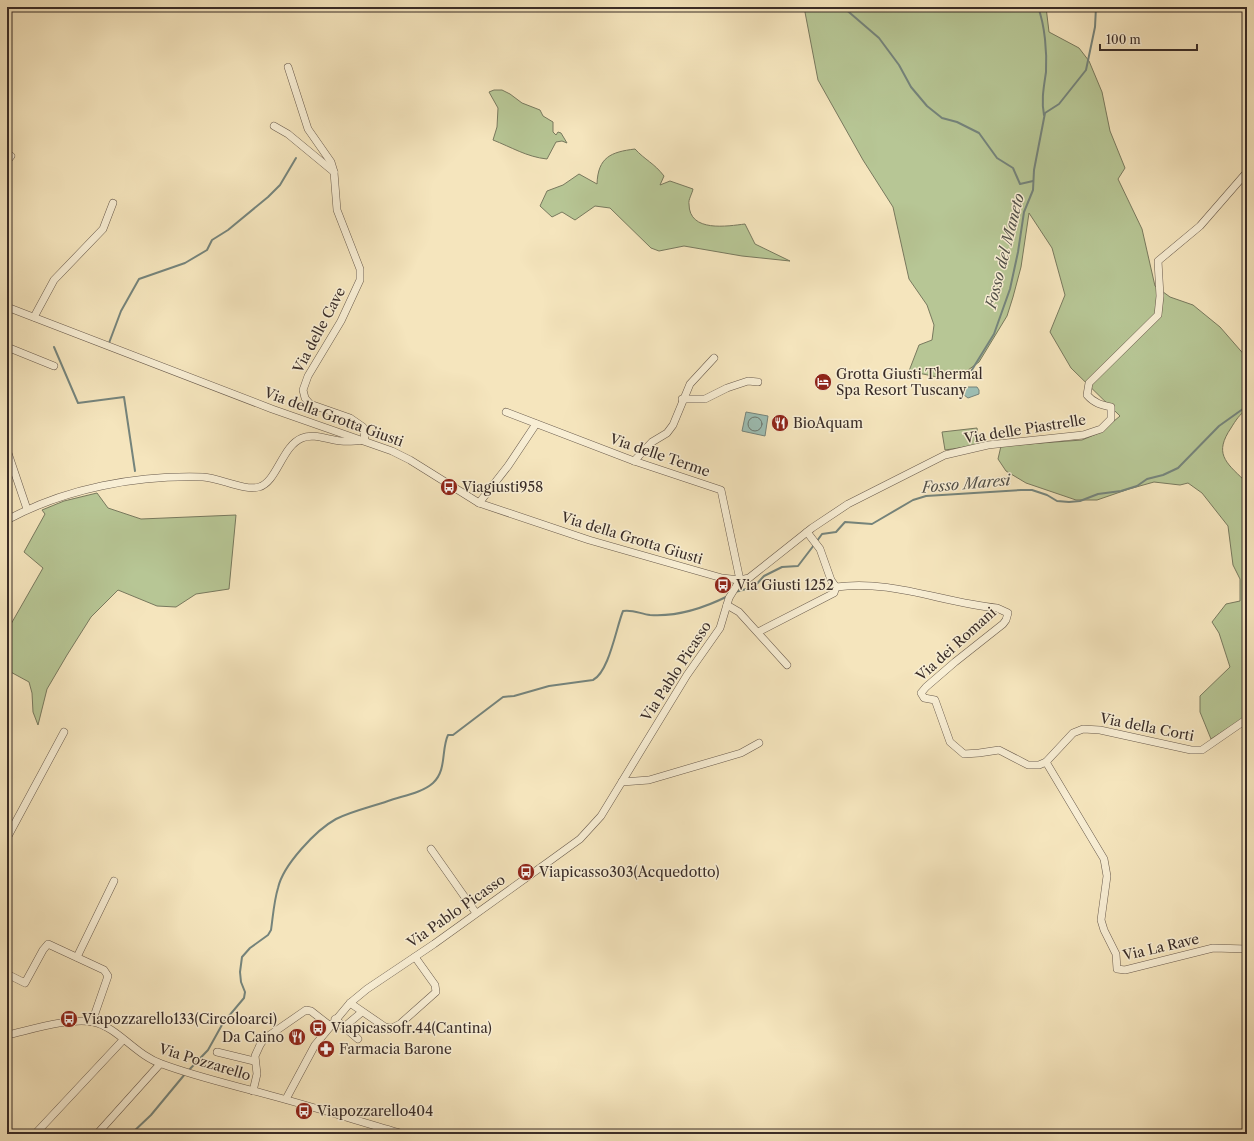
<svg xmlns="http://www.w3.org/2000/svg" width="1254" height="1141" viewBox="0 0 1254 1141" font-family="'Libre Caslon Text',serif">
  <style>
    .green { fill: #b7c695; stroke: #78795e }
    .water { fill: #9dbfb5; stroke: #75847c }
    .lines { fill: none; stroke-linecap: round; stroke-linejoin: round }
    .shore { stroke: #6b766e; stroke-width: 1 }
    .stream { stroke: #75847c; stroke-width: 2 }
    .minor-casing { stroke: #685a4c; stroke-width: 8 }
    .minor { stroke: #f8eed4; stroke-width: 7 }
    .labels { text-anchor: middle; stroke-width: 3; stroke-linejoin: round; paint-order: stroke }
    .street-label { font-size: 14px; fill: #392c27; stroke: #f8eed4 }
    .poi-label { font-size: 14px; fill: #392c27; stroke: #f8eed4; text-anchor: start }
    .water-label { font-size: 15px; font-style: italic; fill: #52514a; stroke: #f8eed4 }
  </style>
  <rect width="100%" height="100%" fill="#f5e5bd"/>
  <filter id="stains"><feTurbulence type="fractalNoise" baseFrequency=".005" numOctaves="4"/><feColorMatrix values="0 0 0 0 .2 0 0 0 0 .09 0 0 0 0 .02 0 0 0 .5 -.17"/></filter>
  <radialGradient id="worn" r=".72"><stop offset=".6" stop-color="#630" stop-opacity="0"/><stop offset="1" stop-color="#630" stop-opacity=".3"/></radialGradient>
  <g class="green">
    <path d="M804 7H1046L1049 32 1079 48 1089 61 1102 92 1110 131 1125 168 1118 179 1142 229 1155 286 1170 297 1193 305 1220 327 1247 358V409C1239 415 1236 420 1231 428 1214 453 1225 462 1244 480H1247V716L1211 739 1200 712V696L1230 667 1219 633 1212 622 1226 604 1240 601V579L1233 565 1228 526 1202 493 1188 483 1180 485 1154 482 1129 489 1097 500H1076L1026 483 1006 471 998 459 1001 446 1082 440 1101 432 1120 416 1071 368 1050 332 1065 295 1052 248 1029 213 1021 267 1013 297 1007 316 979 362 964 373 937 377 909 371 919 345 932 340 934 325 927 305 909 279 893 207 863 160 818 80Z"/>
    <path d="M494 90H502L510 94 522 103 540 110 543 116 553 122V132L556 135 558 132 561 133 567 143 562 141 556 142 547 159C527 157 511 147 493 140L497 127 498 108 489 92Z"/>
    <path d="M635 149C645 160 654 163 664 176L660 185 670 181 693 189C692 194 688 200 689 204 689 233 728 226 745 224L755 244 790 261 742 256 684 246 659 251 651 248 610 208 595 206 575 220 562 212 552 217 540 206 547 191 563 185 579 174 597 184C598 157 611 152 635 149Z"/>
    <polygon points="977,428 979,445 945,450 942,432"/>
    <polygon points="97,493 108,508 141,519 236,515 229,589 196,594 176,607 157,606 118,590 91,617 67,655 47,689 38,725 33,712 32,693 29,682 7,670 7,631 43,568 24,552 45,514 42,510 64,501"/>
  </g>
  <g class="water">
    <polygon points="963,387 977,387 979,390 979,394 968,398 960,392"/>
    <polygon points="746,412 768,416 765,436 742,431"/>
  </g>
  <g class="lines">
    <circle class="shore" cx="755" cy="424" r="7"/>
    <g class="stream">
      <polyline points="843,7 879,38 899,65 911,87 927,106 942,118 957,122 979,133 997,158 1013,168 1020,184 1033,181"/>
      <path d="M1038 7C1045 26 1047 52 1046 72 1044 86 1041 100 1044 115"/>
      <polyline points="109,343 121,311 139,279 185,263 207,250 212,240 228,230 268,197 280,185 296,158"/>
      <polyline points="54,347 78,403 124,397 135,471"/>
      <polyline points="970,373 994,334 1010,289 1018,252 1024,212 1033,190 1034,170 1045,113 1059,104 1086,70 1095,27 1096,7"/>
      <polyline points="817,541 822,534 836,532 845,522 872,524 913,500 926,496 1021,490 1032,490 1047,495 1057,501 1069,502 1080,501 1098,494 1121,491 1137,486 1147,479 1163,475 1178,468 1219,426 1247,406"/>
      <polyline points="735,592 754,587 764,576 782,567 798,566 814,545"/>
      <path d="M188 1071 208 1050 223 1023 244 998 245 992 241 982 240 972 242 957 250 948 268 935 271 930C273 916 274 901 278 888 283 865 316 830 336 819 352 811 371 807 388 801 402 796 422 793 433 783 447 770 441 750 448 735H453L503 697 514 696 549 686 593 680C609 672 616 628 623 611 632 609 641 614 650 615 678 617 704 608 728 596"/>
      <polyline points="131,1134 151,1115 185,1074"/>
    </g>
    <defs>
      <g id="minor">
        <polyline points="274,126 288,134 334,172"/>
        <polyline points="7,161 11,156"/>
        <path d="M7 307 272 409 392 451 410 460 479 503 589 540 722 578 740 580 749 578 812 528 848 504 945 455 988 445 1083 435 1101 429 1111 419V407C1101 405 1094 403 1087 395L1089 383 1158 315 1160 296 1158 261 1200 226 1247 172"/>
        <polyline points="34,317 54,280 103,229 113,203"/>
        <polyline points="7,347 54,366"/>
        <polyline points="682,399 705,399 727,388 748,381 758,382"/>
        <polyline points="506,412 634,461 721,490 740,580"/>
        <polyline points="7,450 27,509"/>
        <polyline points="634,461 652,442 667,433 673,425 690,384 714,358"/>
        <polyline points="479,503 508,466 536,424"/>
        <path d="M7 520C66 488 137 475 203 477 220 478 244 491 259 487 277 482 282 446 302 438 314 433 328 440 341 441 348 442 357 441 365 440L363 427 350 418 310 404 305 398 303 390 308 376 341 321 360 280V269L337 210 334 172 331 162 308 129 288 67"/>
        <polyline points="807,532 820,549 831,580 836,587"/>
        <path d="M836 587C890 579 944 603 997 608L1008 613 1006 620 1003 624 955 662 926 687 921 693 924 698 935 700 950 742 964 754 979 753 999 750 1028 765H1039L1046 762 1073 733 1083 729 1100 730 1191 750H1202L1247 719"/>
        <polyline points="727,605 739,612 787,665"/>
        <polyline points="758,632 834,593 836,587"/>
        <polyline points="1046,762 1104,859 1107,876 1101,920 1104,930 1116,954 1117,969 1125,970 1213,948 1247,949"/>
        <polyline points="622,782 649,780 741,753 759,743"/>
        <polyline points="7,838 64,732"/>
        <polyline points="431,849 476,913"/>
        <polyline points="77,957 114,881"/>
        <polyline points="7,974 25,983 43,950 48,944 104,970 108,976 92,1022"/>
        <polyline points="350,1003 385,1027 392,1028 400,1024 436,992 435,985 415,957"/>
        <polyline points="335,1019 358,1039"/>
        <polyline points="344,1027 362,1012"/>
        <path d="M7 1035C30 1030 71 1017 93 1022 118 1027 135 1055 162 1064 197 1077 233 1085 269 1095 314 1107 358 1121 403 1134"/>
        <polyline points="217,1052 254,1061"/>
        <polyline points="253,1091 257,1074 255,1056 260,1045 264,1039 306,1010 311,1011 329,1025"/>
        <polyline points="286,1099 315,1045 350,1003 367,989 434,944 551,860 580,839 601,816 687,675 720,628 729,598 740,580"/>
        <polyline points="35,1134 123,1040"/>
        <polyline points="97,1134 160,1064"/>
      </g>
    </defs>
    <use href="#minor" class="minor-casing"/>
    <use href="#minor" class="minor"/>
  </g>
  <defs>
    <symbol id="hotel-disc" viewBox="-11 -11 22 22"><circle r="9.5" fill="#8f2418" stroke="#f8eed4"/><path d="M-6-4.5h1.5V1H6V5H4.5V3h-9V5H-6ZM-4 0a1.8 1.8 0 1 1 3.6 0ZM.5 0V-2.5h3Q6-2.5 6 0Z" fill="#fff"/></symbol>
    <symbol id="restaurant-disc" viewBox="-11 -11 22 22"><circle r="9.5" fill="#8f2418" stroke="#f8eed4"/><path d="M-5-6h1v4h1v-4h1v4h1v-4h1v5L-1.5 .5V6h-2V.5L-5-1ZM5-6V6H3V1.5H1.5Q1.5-4 5-6Z" fill="#fff"/></symbol>
    <symbol id="bus-disc" viewBox="-11 -11 22 22"><circle r="9.5" fill="#8f2418" stroke="#f8eed4"/><path d="M-5-6H5V4H4V6H2V4H-2V6H-4V4H-5ZM-3.5-4V0h7V-4ZM-3.5 1.2v1.5H-2V1.2ZM2 1.2v1.5H3.5V1.2Z" fill="#fff"/></symbol>
    <symbol id="pharmacy-disc" viewBox="-11 -11 22 22"><circle r="9.5" fill="#8f2418" stroke="#f8eed4"/><path d="M-2-6h4v4h4v4h-4v4h-4v-4h-4v-4h4Z" fill="#fff"/></symbol>
  </defs>
  <g fill-rule="evenodd">
    <use href="#hotel-disc" x="813" y="372" width="20" height="20"/>
    <use href="#restaurant-disc" x="770" y="413" width="20" height="20"/>
    <use href="#bus-disc" x="439" y="477" width="20" height="20"/>
    <use href="#bus-disc" x="713" y="575" width="20" height="20"/>
    <use href="#bus-disc" x="516" y="862" width="20" height="20"/>
    <use href="#bus-disc" x="59" y="1009" width="20" height="20"/>
    <use href="#bus-disc" x="308" y="1018" width="20" height="20"/>
    <use href="#restaurant-disc" x="287" y="1027" width="20" height="20"/>
    <use href="#pharmacy-disc" x="316" y="1039" width="20" height="20"/>
    <use href="#bus-disc" x="294" y="1101" width="20" height="20"/>
  </g>
  <g class="labels">
    <g class="street-label">
      <text transform="translate(319 330) rotate(-62)" y="5">Via delle Cave</text>
      <text transform="translate(334 417) rotate(20)" y="5">Via della Grotta Giusti</text>
      <text transform="translate(1025 429) rotate(-9)" y="5">Via delle Piastrelle</text>
      <text transform="translate(660 455) rotate(19)" y="5">Via delle Terme</text>
      <text transform="translate(632 538) rotate(17)" y="5">Via della Grotta Giusti</text>
      <text transform="translate(956 644) rotate(-42)" y="5">Via dei Romani</text>
      <text transform="translate(676 671) rotate(-57)" y="5">Via Pablo Picasso</text>
      <text transform="translate(1147 727) rotate(11)" y="5">Via della Corti</text>
      <text transform="translate(456 911) rotate(-35)" y="5">Via Pablo Picasso</text>
      <text transform="translate(1161 947) rotate(-13)" y="5">Via La Rave</text>
      <text transform="translate(205 1062) rotate(17)" y="5">Via Pozzarello</text>
    </g>
    <g class="poi-label">
      <text x="836" y="379">Grotta Giusti Thermal<tspan x="836" dy="16">Spa Resort Tuscany</tspan></text>
      <text x="793" y="428">BioAquam</text>
      <text x="462" y="492">Viagiusti958</text>
      <text x="736" y="590">Via Giusti 1252</text>
      <text x="539" y="877">Viapicasso303(Acquedotto)</text>
      <text x="82" y="1024">Viapozzarello133(Circoloarci)</text>
      <text x="331" y="1033">Viapicassofr.44(Cantina)</text>
      <text x="284" y="1042" text-anchor="end">Da Caino</text>
      <text x="339" y="1054">Farmacia Barone</text>
      <text x="317" y="1116">Viapozzarello404</text>
    </g>
    <g class="water-label">
      <text transform="translate(1005 251) rotate(-76)" y="5">Fosso del Maneto</text>
      <text transform="translate(966 484) rotate(-5)" y="5">Fosso Maresi</text>
    </g>
  </g>
  <rect width="1254" height="1141" fill="none" stroke="#f5e5bd" stroke-width="24"/>
  <rect x="8" y="8" width="1238" height="1125" fill="none" stroke="#392c27" stroke-width="2"/>
  <rect x="12" y="12" width="1230" height="1117" fill="none" stroke="#392c27"/>
  <path d="M1100 44v6h97v-6" fill="none" stroke="#392c27" stroke-width="2"/>
  <text x="1106" y="44" font-size="12" fill="#392c27" stroke="#f8eed4" stroke-width="3" paint-order="stroke">100 m</text>
  <rect width="100%" height="100%" filter="url(#stains)"/>
  <rect width="100%" height="100%" fill="url(#worn)"/>
</svg>
